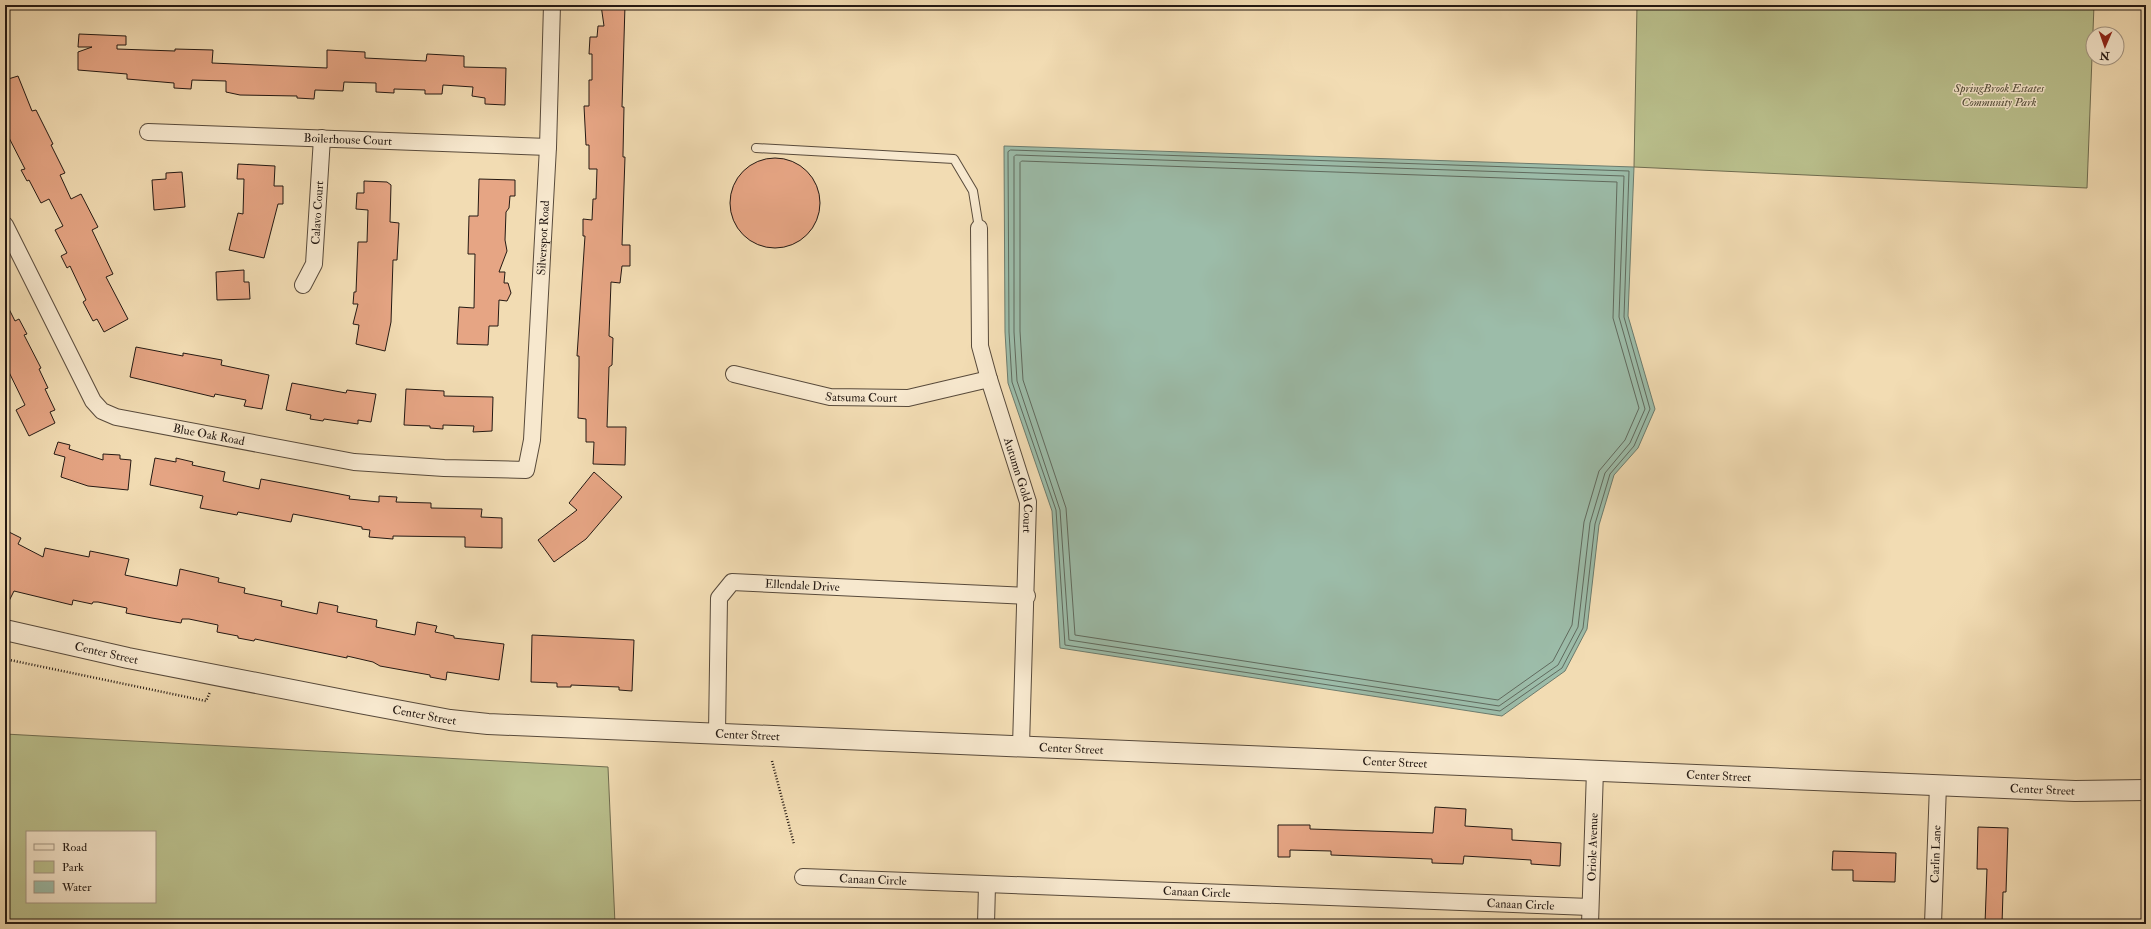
<svg xmlns="http://www.w3.org/2000/svg" width="2151" height="929" viewBox="0 0 2151 929" font-family="'IM FELL Double Pica',serif">
  <style>
    .green { fill: #bac08d; stroke: #6f6c50; fill-rule: evenodd }
    .water { fill: #9cbca9; stroke: #6c7b6d }
    .lines { fill: none; stroke-linecap: round; stroke-linejoin: round }
    .shore { stroke: #606a5e; stroke-width: 1 }
    .building { fill: #e6a584; stroke: #241913 }
    .service-casing { stroke: #584a3b; stroke-width: 10 }
    .minor-casing { stroke: #584a3b; stroke-width: 18 }
    .tertiary-casing { stroke: #584a3b; stroke-width: 22 }
    .path { stroke: #241913; stroke-width: 2.5; stroke-dasharray: 1 2; stroke-linecap: butt }
    .service { stroke: #f7e8ce; stroke-width: 8 }
    .minor { stroke: #f7e8ce; stroke-width: 16 }
    .tertiary { stroke: #f7e8ce; stroke-width: 20 }
    .labels { text-anchor: middle; stroke-width: 3; stroke-linejoin: round; paint-order: stroke }
    .park-label { font-size: 12px; font-style: italic; fill: #514b38; stroke: #f7e8ce }
    .street-label { font-size: 12px; fill: #241913; stroke: #f7e8ce }
  </style>
  <rect width="100%" height="100%" fill="#f2dcb3"/>
  <filter id="stains"><feTurbulence type="fractalNoise" baseFrequency=".005" numOctaves="4"/><feColorMatrix values="0 0 0 0 .2 0 0 0 0 .09 0 0 0 0 .02 0 0 0 .5 -.17"/></filter>
  <radialGradient id="worn" r=".72"><stop offset=".6" stop-color="#630" stop-opacity="0"/><stop offset="1" stop-color="#630" stop-opacity=".3"/></radialGradient>
  <g class="green">
    <polygon points="1637,5 2094,5 2087,188 1634,167"/>
    <path d="M5 734 608 767 615 924H5ZM27 832H155V902H27Z"/>
  </g>
  <polygon class="water" points="1004,146 1634,167 1628,316 1655,409 1638,448 1614,475 1599,525 1587,629 1565,671 1502,716 1060,648 1052,511 1008,383 1005,332"/>
  <g class="lines">
    <g class="shore">
      <polygon points="1011,150 1629,171 1624,317 1650,409 1634,446 1610,474 1595,524 1583,628 1562,668 1500,711 1065,645 1056,510 1012,382 1009,332 1008,152"/>
      <polygon points="1016,155 1624,176 1619,317 1645,409 1630,443 1605,473 1590,523 1578,627 1558,665 1499,706 1069,640 1060,510 1017,381 1014,332 1014,157"/>
      <polygon points="1022,161 1617,182 1613,318 1639,408 1625,440 1599,471 1584,522 1572,625 1553,661 1498,700 1075,635 1066,508 1023,380 1020,331 1020,163"/>
    </g>
  </g>
  <g class="building">
    <polygon points="601,5 625,5 622,107 624,107 623,154 623,157 625,157 622,245 630,245 630,266 622,266 620,283 611,282 609,336 613,338 612,365 609,367 607,427 626,427 625,465 593,464 594,442 586,442 586,419 578,418 579,366 579,356 577,356 585,236 583,236 583,219 592,220 593,199 596,199 597,169 589,169 589,145 586,145 584,106 589,106 589,80 592,80 592,54 589,54 590,37 597,37 598,26 604,26"/>
    <polygon points="79,34 126,36 126,45 117,45 117,49 175,51 175,49 213,50 212,63 327,68 327,50 365,52 365,58 426,61 427,54 464,56 464,67 506,68 505,105 485,104 485,98 472,96 473,87 443,85 442,94 425,94 425,90 394,89 394,93 376,92 376,83 344,82 343,91 315,90 314,99 297,98 297,96 240,95 226,92 226,81 192,80 191,89 174,88 174,83 127,79 127,74 78,70 78,52 92,47 78,47"/>
    <polygon points="18,76 32,111 36,110 53,144 51,145 65,173 60,175 71,199 81,194 98,227 92,230 113,274 106,277 128,319 104,332 97,319 93,321 83,302 86,300 70,266 67,268 61,256 67,253 55,230 63,226 49,199 41,203 29,180 27,181 21,170 25,169 5,130 5,80"/>
    <circle cx="775" cy="203" r="45"/>
    <polygon points="238,164 275,166 274,186 283,186 283,204 278,204 264,258 229,250 238,213 243,214 244,179 237,179"/>
    <polygon points="182,172 185,207 154,210 152,180 166,179 166,173"/>
    <polygon points="479,179 515,180 515,196 510,196 509,208 506,212 505,240 507,251 499,272 505,272 504,283 508,283 511,293 507,301 499,300 498,326 489,326 488,345 457,344 459,307 474,308 475,254 468,254 469,216 478,216"/>
    <polygon points="364,181 387,182 391,185 390,222 399,223 397,260 393,260 391,322 385,351 356,344 359,325 353,324 358,304 353,304 354,292 356,292 358,242 367,242 368,210 356,209 357,193 364,193"/>
    <polygon points="244,270 244,282 249,282 250,299 217,300 216,272"/>
    <polygon points="5,301 15,321 19,319 27,334 24,335 41,368 39,369 48,388 45,389 55,410 50,412 55,423 29,436 16,410 25,405 5,364"/>
    <polygon points="136,347 183,356 183,353 222,360 221,365 269,375 262,409 244,406 246,400 215,394 214,397 130,377"/>
    <polygon points="292,383 346,393 347,390 376,394 371,422 358,420 358,424 324,419 323,421 310,419 311,415 286,410"/>
    <polygon points="406,389 444,391 444,396 493,397 492,431 473,432 474,426 443,425 443,429 430,428 430,426 404,425"/>
    <polygon points="58,442 70,445 69,449 103,460 103,454 120,455 120,459 131,460 128,490 88,486 61,477 65,457 54,454"/>
    <polygon points="155,458 176,462 176,458 193,462 192,465 225,472 223,481 259,489 261,479 350,496 349,499 379,502 379,496 397,497 396,502 431,503 431,508 482,509 481,517 502,518 502,548 465,547 465,537 393,536 393,539 369,537 370,530 362,529 362,527 293,514 291,522 238,512 237,515 200,508 203,496 150,485"/>
    <polygon points="594,472 622,497 586,539 554,562 538,540 577,510 569,503"/>
    <polygon points="5,530 21,538 18,544 43,557 45,548 89,557 90,551 129,559 125,575 177,586 180,569 219,578 218,582 245,588 244,593 282,601 281,606 317,614 319,602 338,606 337,612 377,620 376,627 415,635 417,622 437,626 435,632 454,636 454,638 504,644 499,680 447,672 446,680 430,677 430,675 380,666 373,662 347,656 347,658 255,639 254,641 238,638 238,636 217,632 218,625 189,619 182,619 181,623 152,618 126,613 127,608 98,602 93,602 92,604 73,600 72,605 14,591 5,609"/>
    <polygon points="532,635 634,640 632,691 619,690 619,687 571,685 571,687 557,687 557,683 531,682"/>
    <polygon points="1435,807 1466,809 1465,826 1512,829 1512,840 1561,843 1560,866 1531,864 1531,860 1464,856 1463,864 1432,863 1432,859 1331,855 1331,851 1290,850 1290,857 1278,857 1278,825 1310,825 1310,829 1433,833"/>
    <polygon points="1978,827 2008,828 2006,892 2003,892 2002,924 1985,924 1987,869 1977,869"/>
    <polygon points="1833,851 1896,853 1895,882 1853,881 1853,870 1832,870"/>
  </g>
  <g class="lines">
    <defs>
      <polyline id="service" points="756,148 954,159 973,191 979,228"/>
      <g id="minor">
        <path id="s1" d="M148 132 548 147"/>
        <path id="s2" d="M5 225 93 401 102 411 116 417 354 462 444 468 526 470 532 440 548 147 552 5"/>
        <path id="s3" d="M979 228 980 346 989 379 1028 502 1021 746"/>
        <path id="s4" d="M303 285 314 264 322 138"/>
        <path id="s5" d="M734 374 830 397 908 398 989 379"/>
        <path id="s6" d="M717 733 719 598 732 582 1027 596"/>
        <path id="s7" d="M803 877 1590 907"/>
        <polyline points="986,924 987,885"/>
        <path id="s8" d="M1590 924 1595 770"/>
        <path id="s9" d="M1933 924 1938 785"/>
      </g>
      <g id="tertiary">
        <path id="s10" d="M5 630 128 658 359 703 450 720 488 724 2075 791 2146 790"/>
      </g>
    </defs>
    <use href="#service" class="service-casing"/>
    <use href="#minor" class="minor-casing"/>
    <use href="#tertiary" class="tertiary-casing"/>
    <g class="path">
      <polyline points="5,659 206,701 210,692"/>
      <polyline points="772,761 794,844"/>
    </g>
    <use href="#service" class="service"/>
    <use href="#minor" class="minor"/>
    <use href="#tertiary" class="tertiary"/>
  </g>
  <g class="labels">
    <g class="park-label">
      <text x="1999" y="92">SpringBrook Estates<tspan x="1999" dy="14">Community Park</tspan></text>
    </g>
    <g class="street-label">
      <text dy="4" stroke="none"><textPath href="#s1" startOffset="200">Boilerhouse Court</textPath></text>
      <text dy="4" stroke="none"><textPath href="#s4" startOffset="75">Calavo Court</textPath></text>
      <text dy="4" stroke="none"><textPath href="#s2" startOffset="873">Silverspot Road</textPath></text>
      <text dy="4" stroke="none"><textPath href="#s5" startOffset="130">Satsuma Court</textPath></text>
      <text dy="4" stroke="none"><textPath href="#s2" startOffset="320">Blue Oak Road</textPath></text>
      <text dy="4" stroke="none"><textPath href="#s3" startOffset="263">Autumn Gold Court</textPath></text>
      <text dy="4" stroke="none"><textPath href="#s6" startOffset="226">Ellendale Drive</textPath></text>
      <text dy="4" stroke="none"><textPath href="#s10" startOffset="104">Center Street</textPath></text>
      <text dy="4" stroke="none"><textPath href="#s10" startOffset="428">Center Street</textPath></text>
      <text dy="4" stroke="none"><textPath href="#s10" startOffset="752">Center Street</textPath></text>
      <text dy="4" stroke="none"><textPath href="#s10" startOffset="1076">Center Street</textPath></text>
      <text dy="4" stroke="none"><textPath href="#s10" startOffset="1400">Center Street</textPath></text>
      <text dy="4" stroke="none"><textPath href="#s10" startOffset="1724">Center Street</textPath></text>
      <text dy="4" stroke="none"><textPath href="#s10" startOffset="2048">Center Street</textPath></text>
      <text dy="4" stroke="none"><textPath href="#s8" startOffset="77">Oriole Avenue</textPath></text>
      <text dy="4" stroke="none"><textPath href="#s9" startOffset="70">Carlin Lane</textPath></text>
      <text dy="4" stroke="none"><textPath href="#s7" startOffset="70">Canaan Circle</textPath></text>
      <text dy="4" stroke="none"><textPath href="#s7" startOffset="394">Canaan Circle</textPath></text>
      <text dy="4" stroke="none"><textPath href="#s7" startOffset="718">Canaan Circle</textPath></text>
    </g>
  </g>
  <rect width="2151" height="929" fill="none" stroke="#f2dcb3" stroke-width="20"/>
  <rect x="6" y="6" width="2139" height="917" fill="none" stroke="#241913" stroke-width="2"/>
  <rect x="10" y="10" width="2131" height="909" fill="none" stroke="#241913"/>
  <rect x="26" y="831" width="130" height="72" fill="#f7e8ce" stroke="#a39583"/>
  <rect x="34" y="844" width="20" height="6" fill="#f7e8ce" stroke="#a39583"/>
  <text x="62" y="851" font-size="12" fill="#241913">Road</text>
  <rect x="34" y="861" width="20" height="12" fill="#bac08d" stroke="#a39583"/>
  <text x="62" y="871" font-size="12" fill="#241913">Park</text>
  <rect x="34" y="881" width="20" height="12" fill="#9cbca9" stroke="#a39583"/>
  <text x="62" y="891" font-size="12" fill="#241913">Water</text>
  <g transform="translate(2105 46) rotate(182)"><circle r="19" fill="#f7e8ce" stroke="#a39583"/>
  <path d="M0-3L7 15L0 10L-7 15Z" fill="#8f2418"/>
  <text y="-6" font-size="11" font-weight="bold" text-anchor="middle" fill="#241913">N</text>
  </g>
  <rect width="100%" height="100%" filter="url(#stains)"/>
  <rect width="100%" height="100%" fill="url(#worn)"/>
</svg>
